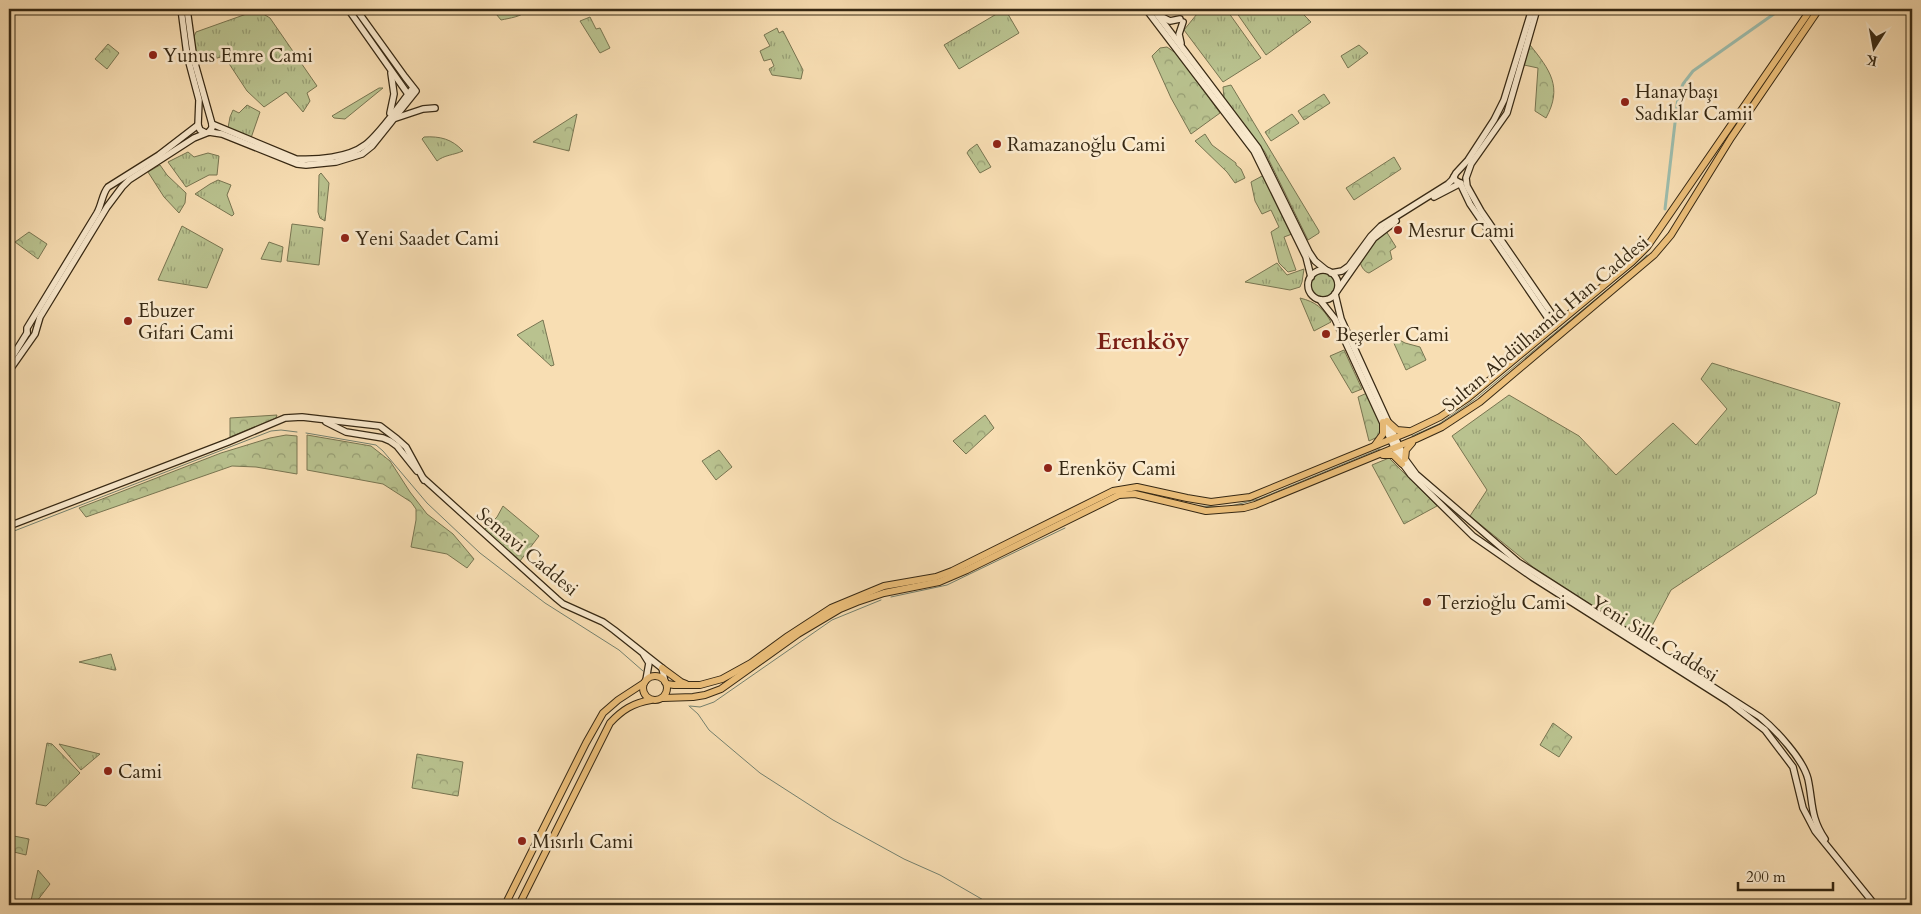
<svg xmlns="http://www.w3.org/2000/svg" width="1921" height="914" viewBox="0 0 1921 914" font-family="Cardo,serif">
  <style>
    .grass { fill: url(#grass-tufts); stroke: #787551 }
    .forest { fill: url(#forest-crowns); stroke: #787551 }
    .lines { fill: none; stroke-linecap: round; stroke-linejoin: round }
    .stream { stroke: #74816f; stroke-width: 1 }
    .canal { stroke: #9dbcac; stroke-width: 3 }
    .secondary-casing { stroke: #362813; stroke-width: 8 }
    .primary-casing { stroke: #362813; stroke-width: 8 }
    .secondary { stroke: #faeace; stroke-width: 5.5 }
    .primary { stroke: #ecbf7a; stroke-width: 6 }
    .poi-dot { fill: #8f2418; stroke: #faeace; stroke-width: 2 }
    .labels { text-anchor: middle; stroke-width: 5; stroke-linejoin: round; paint-order: stroke }
    .poi-label { font-size: 19px; fill: #362813; stroke: #faeace; text-anchor: start }
    .street-label { font-size: 19px; fill: #362813; stroke: #faeace }
    .district-label { font-size: 24px; font-weight: bold; fill: #7a1f14; stroke: #faeace }
  </style>
  <defs>
    <pattern id="grass-tufts" width="24" height="20" patternUnits="userSpaceOnUse" patternTransform="scale(1.25)"><rect width="24" height="20" fill="#b9c28f"/><path d="M3 7l-1-3M5 7V3M7 7l1-3M15 17l-1-3M17 17v-4M19 17l1-3" fill="none" stroke="#979e74"/></pattern>
    <pattern id="forest-crowns" width="20" height="18" patternUnits="userSpaceOnUse" patternTransform="scale(1.25)"><rect width="20" height="18" fill="#b9c28f"/><path d="M2 6a3 3 0 1 1 6 0M12 15a3 3 0 1 1 6 0" fill="none" stroke="#979e74"/></pattern>
  </defs>
  <rect width="100%" height="100%" fill="#f8deb3"/>
  <filter id="stains"><feTurbulence type="fractalNoise" baseFrequency=".004" numOctaves="4"/><feColorMatrix values="0 0 0 0 .2 0 0 0 0 .09 0 0 0 0 .02 0 0 0 .5 -.17"/></filter>
  <radialGradient id="worn" r=".72"><stop offset=".6" stop-color="#630" stop-opacity="0"/><stop offset="1" stop-color="#630" stop-opacity=".3"/></radialGradient>
  <g class="grass">
    <polygon points="1005,9 1019,33 959,69 944,45"/>
    <polygon points="1201,9 1226,9 1261,58 1223,82 1184,30"/>
    <polygon points="1234,9 1298,9 1311,22 1266,55"/>
    <polygon points="252,12 260,12 270,18 317,86 307,93 310,101 303,112 286,92 264,107 247,91 224,56 197,64 193,39 196,32"/>
    <polygon points="590,17 596,29 600,28 610,48 600,53 580,21"/>
    <polygon points="777,28 779,33 783,31 803,70 801,79 772,75 769,69 774,66 771,59 764,61 760,51 770,46 764,35"/>
    <polygon points="1359,45 1368,53 1348,68 1341,56"/>
    <polygon points="1231,85 1319,231 1319,233 1308,240 1265,152 1224,98 1223,87"/>
    <polygon points="379,88 383,88 345,119 334,118 332,116"/>
    <polygon points="247,105 260,112 251,138 228,128 230,117 233,110 239,113"/>
    <polygon points="1292,114 1299,123 1271,141 1265,132"/>
    <polygon points="1205,134 1212,145 1236,163 1236,165 1241,169 1245,178 1235,183 1227,172 1195,141"/>
    <path d="M424 137C440 136 452 139 463 151 454 155 444 155 437 161L422 139Z"/>
    <polygon points="188,152 194,157 208,153 219,156 217,175 209,175 186,187 168,162"/>
    <polygon points="321,173 329,183 325,221 320,218 318,212 319,175"/>
    <polygon points="1264,175 1292,234 1284,237 1296,270 1288,272 1279,263 1271,232 1279,227 1271,210 1262,214 1255,201 1251,182"/>
    <polygon points="218,180 231,185 227,195 234,214 232,216 195,194 210,184"/>
    <polygon points="292,224 323,228 319,265 287,261"/>
    <polygon points="182,226 223,249 207,288 158,280"/>
    <polygon points="1277,263 1287,275 1304,269 1302,282 1300,287 1290,290 1245,282"/>
    <circle cx="1323" cy="285" r="12"/>
    <path d="M1300 298C1316 302 1323 308 1331 322L1314 331Z"/>
    <polygon points="543,320 554,365 551,366 517,335"/>
    <polygon points="1712,363 1840,403 1816,494 1671,590 1645,639 1533,567 1470,516 1487,490 1452,436 1509,395 1579,436 1616,475 1673,423 1696,445 1727,409 1701,379"/>
    <polygon points="111,654 116,670 114,670 79,662"/>
    <polygon points="47,743 52,744 80,773 46,806 36,804"/>
    <polygon points="59,744 100,754 81,770"/>
  </g>
  <g class="forest">
    <path d="M492 9H527L528 10C521 17 510 18 501 20Z"/>
    <polygon points="108,44 119,53 107,69 95,59"/>
    <path d="M1530 45C1550 70 1563 87 1546 118L1535 111 1538 68 1524 65Z"/>
    <polygon points="1167,47 1177,54 1220,113 1191,134 1171,98 1152,56 1160,48"/>
    <polygon points="1324,94 1330,103 1304,120 1298,111"/>
    <polygon points="577,114 569,151 533,142"/>
    <polygon points="977,144 991,167 980,173 967,153 969,150"/>
    <polygon points="1394,157 1401,169 1354,200 1346,188"/>
    <polygon points="160,165 167,175 186,193 185,203 179,213 164,197 148,172"/>
    <path d="M1386 231 1396 247 1390 251 1392 259 1369 273C1364 272 1360 265 1360 260L1379 236Z"/>
    <polygon points="29,232 47,244 38,259 15,242"/>
    <polygon points="269,242 283,247 281,262 261,259"/>
    <polygon points="1394,337 1405,343 1420,347 1426,360 1406,370 1392,339"/>
    <polygon points="1344,350 1362,389 1352,393 1330,356"/>
    <polygon points="1367,393 1386,431 1384,434 1369,441 1358,397"/>
    <polygon points="277,415 276,418 230,437 230,418"/>
    <polygon points="985,415 994,428 966,454 953,441"/>
    <polygon points="286,435 297,436 297,474 256,467 232,466 86,517 79,508 221,453 270,438"/>
    <polygon points="307,435 371,446 390,461 410,492 427,514 453,534 474,559 467,568 447,554 411,547 416,520 416,509 411,502 383,484 307,470"/>
    <polygon points="719,450 732,467 716,480 702,461"/>
    <polygon points="1389,458 1437,506 1404,524 1372,465"/>
    <polygon points="503,506 539,536 520,561 484,530 497,517"/>
    <polygon points="1553,723 1572,737 1559,757 1540,745"/>
    <polygon points="417,754 463,762 458,796 412,788"/>
    <polygon points="9,835 29,839 26,855 14,852 9,843"/>
    <polygon points="38,870 50,884 34,905 30,905"/>
  </g>
  <g class="lines">
    <g class="stream">
      <polyline points="306,433 376,445 383,451 427,503 480,553 545,603 619,650 643,671"/>
      <polyline points="1412,436 1439,424 1474,400 1632,269 1647,255"/>
      <polyline points="1199,506 1217,507"/>
      <polyline points="1231,506 1259,499 1380,449"/>
      <polyline points="9,533 271,431 281,430 297,432"/>
      <polyline points="891,597 947,585 1065,528"/>
      <polyline points="689,706 698,714 709,730 760,773 833,820 904,859 940,875 992,905"/>
      <polyline points="690,706 700,707 714,702 832,620 881,600"/>
    </g>
    <polyline class="canal" points="1665,209 1678,97 1683,84 1693,71 1781,9"/>
    <defs>
      <g id="secondary">
        <polyline points="181,9 187,55 199,100 198,125 200,130 204,132"/>
        <polyline points="187,9 194,60 212,124 212,128 209,132"/>
        <polyline points="348,9 410,97"/>
        <polyline points="1146,9 1254,151 1306,257 1311,277"/>
        <polyline points="1153,9 1258,148 1309,252 1315,261 1326,270"/>
        <polyline points="1537,9 1507,113 1471,164 1466,178 1467,186 1481,211 1558,323"/>
        <polyline points="1162,17 1170,21 1180,19"/>
        <polyline points="1181,43 1179,34 1183,22"/>
        <polyline points="390,113 394,94 391,73"/>
        <polyline points="396,118 423,109 435,108"/>
        <path d="M212 124 296 159C317 160 348 158 365 145 379 135 401 103 413 88"/>
        <polyline points="1454,177 1455,180 1460,183 1470,204 1554,327"/>
        <polyline points="1434,197 1461,183"/>
        <circle cx="1323" cy="285" r="15"/>
        <polyline points="1331,273 1342,271 1349,266 1371,236 1381,226 1448,184 1452,180 1456,173 1468,160 1494,120 1504,100 1532,9"/>
        <polyline points="1337,291 1374,238 1396,221"/>
        <path d="M1335 294 1341 319 1405 459 1416 474 1518 562 1760 717C1776 730 1803 759 1808 779 1813 802 1810 817 1825 839"/>
        <polyline points="1320,300 1335,319 1400,460 1411,475 1473,536 1532,577 1729,702 1765,730 1793,767 1803,808 1815,831 1875,905"/>
        <path d="M27 333V328L97 213C102 204 102 194 108 187L159 155 198 125"/>
        <polyline points="9,362 27,333"/>
        <polyline points="9,371 35,334 40,317 107,207 122,187 129,180 194,138 209,132 222,134 297,164 306,165 336,162 362,154 372,146 416,91 405,77 356,9"/>
        <polyline points="326,422 346,432 383,438 390,441 397,446 417,471"/>
        <polyline points="423,478 557,599 563,604 603,622 614,630 662,668 665,682"/>
        <polyline points="9,526 228,442 285,418 302,417 380,426 397,439 406,447 424,480"/>
        <polyline points="644,655 649,663 646,680"/>
      </g>
      <g id="primary">
        <polyline points="1387,421 1397,430 1408,431"/>
        <polyline points="1375,445 1383,434 1383,422"/>
        <polyline points="1383,455 1393,455 1402,464"/>
        <polyline points="1405,459 1406,450 1412,443"/>
        <polyline points="662,668 681,682 686,684"/>
        <circle cx="655" cy="688" r="12"/>
        <polyline points="667,684 674,685 700,685 722,679 751,663 788,636 831,608 884,586 936,577 952,571 1113,491 1137,487 1187,498 1211,502 1250,497 1411,431 1440,417 1468,398 1632,262 1647,247 1811,9"/>
        <polyline points="663,698 693,697 705,695 721,689 798,634 840,609 857,602 884,593 939,582 967,570 1119,495 1135,494 1206,511 1244,508 1255,505 1416,439 1442,427 1480,402 1654,255 1671,235 1731,138 1819,9"/>
        <polyline points="505,905 586,743 603,713 618,700 644,683"/>
        <path d="M519 905 610 723C622 710 633 703 651 700"/>
      </g>
    </defs>
    <use href="#secondary" class="secondary-casing"/>
    <use href="#primary" class="primary-casing"/>
    <use href="#secondary" class="secondary"/>
    <use href="#primary" class="primary"/>
  </g>
  <g class="poi-dot">
    <circle cx="153" cy="55" r="5"/>
    <circle cx="1625" cy="102" r="5"/>
    <circle cx="997" cy="144" r="5"/>
    <circle cx="1398" cy="230" r="5"/>
    <circle cx="345" cy="238" r="5"/>
    <circle cx="128" cy="321" r="5"/>
    <circle cx="1326" cy="334" r="5"/>
    <circle cx="1048" cy="468" r="5"/>
    <circle cx="1427" cy="602" r="5"/>
    <circle cx="108" cy="771" r="5"/>
    <circle cx="522" cy="841" r="5"/>
  </g>
  <g class="labels">
    <g class="poi-label">
      <text x="163" y="62">Yunus Emre Cami</text>
      <text x="1635" y="98">Hanaybaşı<tspan x="1635" dy="22">Sadıklar Camii</tspan></text>
      <text x="1007" y="151">Ramazanoğlu Cami</text>
      <text x="1408" y="237">Mesrur Cami</text>
      <text x="355" y="245">Yeni Saadet Cami</text>
      <text x="138" y="317">Ebuzer<tspan x="138" dy="22">Gifari Cami</tspan></text>
      <text x="1336" y="341">Beşerler Cami</text>
      <text x="1058" y="475">Erenköy Cami</text>
      <text x="1437" y="609">Terzioğlu Cami</text>
      <text x="118" y="778">Cami</text>
      <text x="532" y="848">Mısırlı Cami</text>
    </g>
    <g class="street-label">
      <text transform="translate(1545 323) rotate(-40)" y="7">Sultan Abdülhamid Han Caddesi</text>
      <text transform="translate(528 551) rotate(40)" y="7">Semavi Caddesi</text>
      <text transform="translate(1655 638) rotate(32)" y="7">Yeni Sille Caddesi</text>
    </g>
    <g class="district-label">
      <text x="1143" y="349">Erenköy</text>
    </g>
  </g>
  <rect width="1921" height="914" fill="none" stroke="#f8deb3" stroke-width="30"/>
  <rect x="10" y="10" width="1901" height="894" fill="none" stroke="#362813" stroke-width="2.5"/>
  <rect x="15" y="15" width="1891" height="884" fill="none" stroke="#362813"/>
  <g transform="translate(1874 48) rotate(191)" stroke="#faeace" stroke-width="4" paint-order="stroke">
  <path d="M0-4L9 19L0 12L-9 19Z" fill="#362813"/>
  <text y="-8" font-size="14" font-weight="bold" text-anchor="middle" fill="#362813">K</text>
  </g>
  <path d="M1738 882v8h95v-8" fill="none" stroke="#362813" stroke-width="2.5"/>
  <text x="1746" y="882" font-size="15" fill="#362813" stroke="#faeace" stroke-width="4" paint-order="stroke">200 m</text>
  <rect width="100%" height="100%" filter="url(#stains)"/>
  <rect width="100%" height="100%" fill="url(#worn)"/>
</svg>
